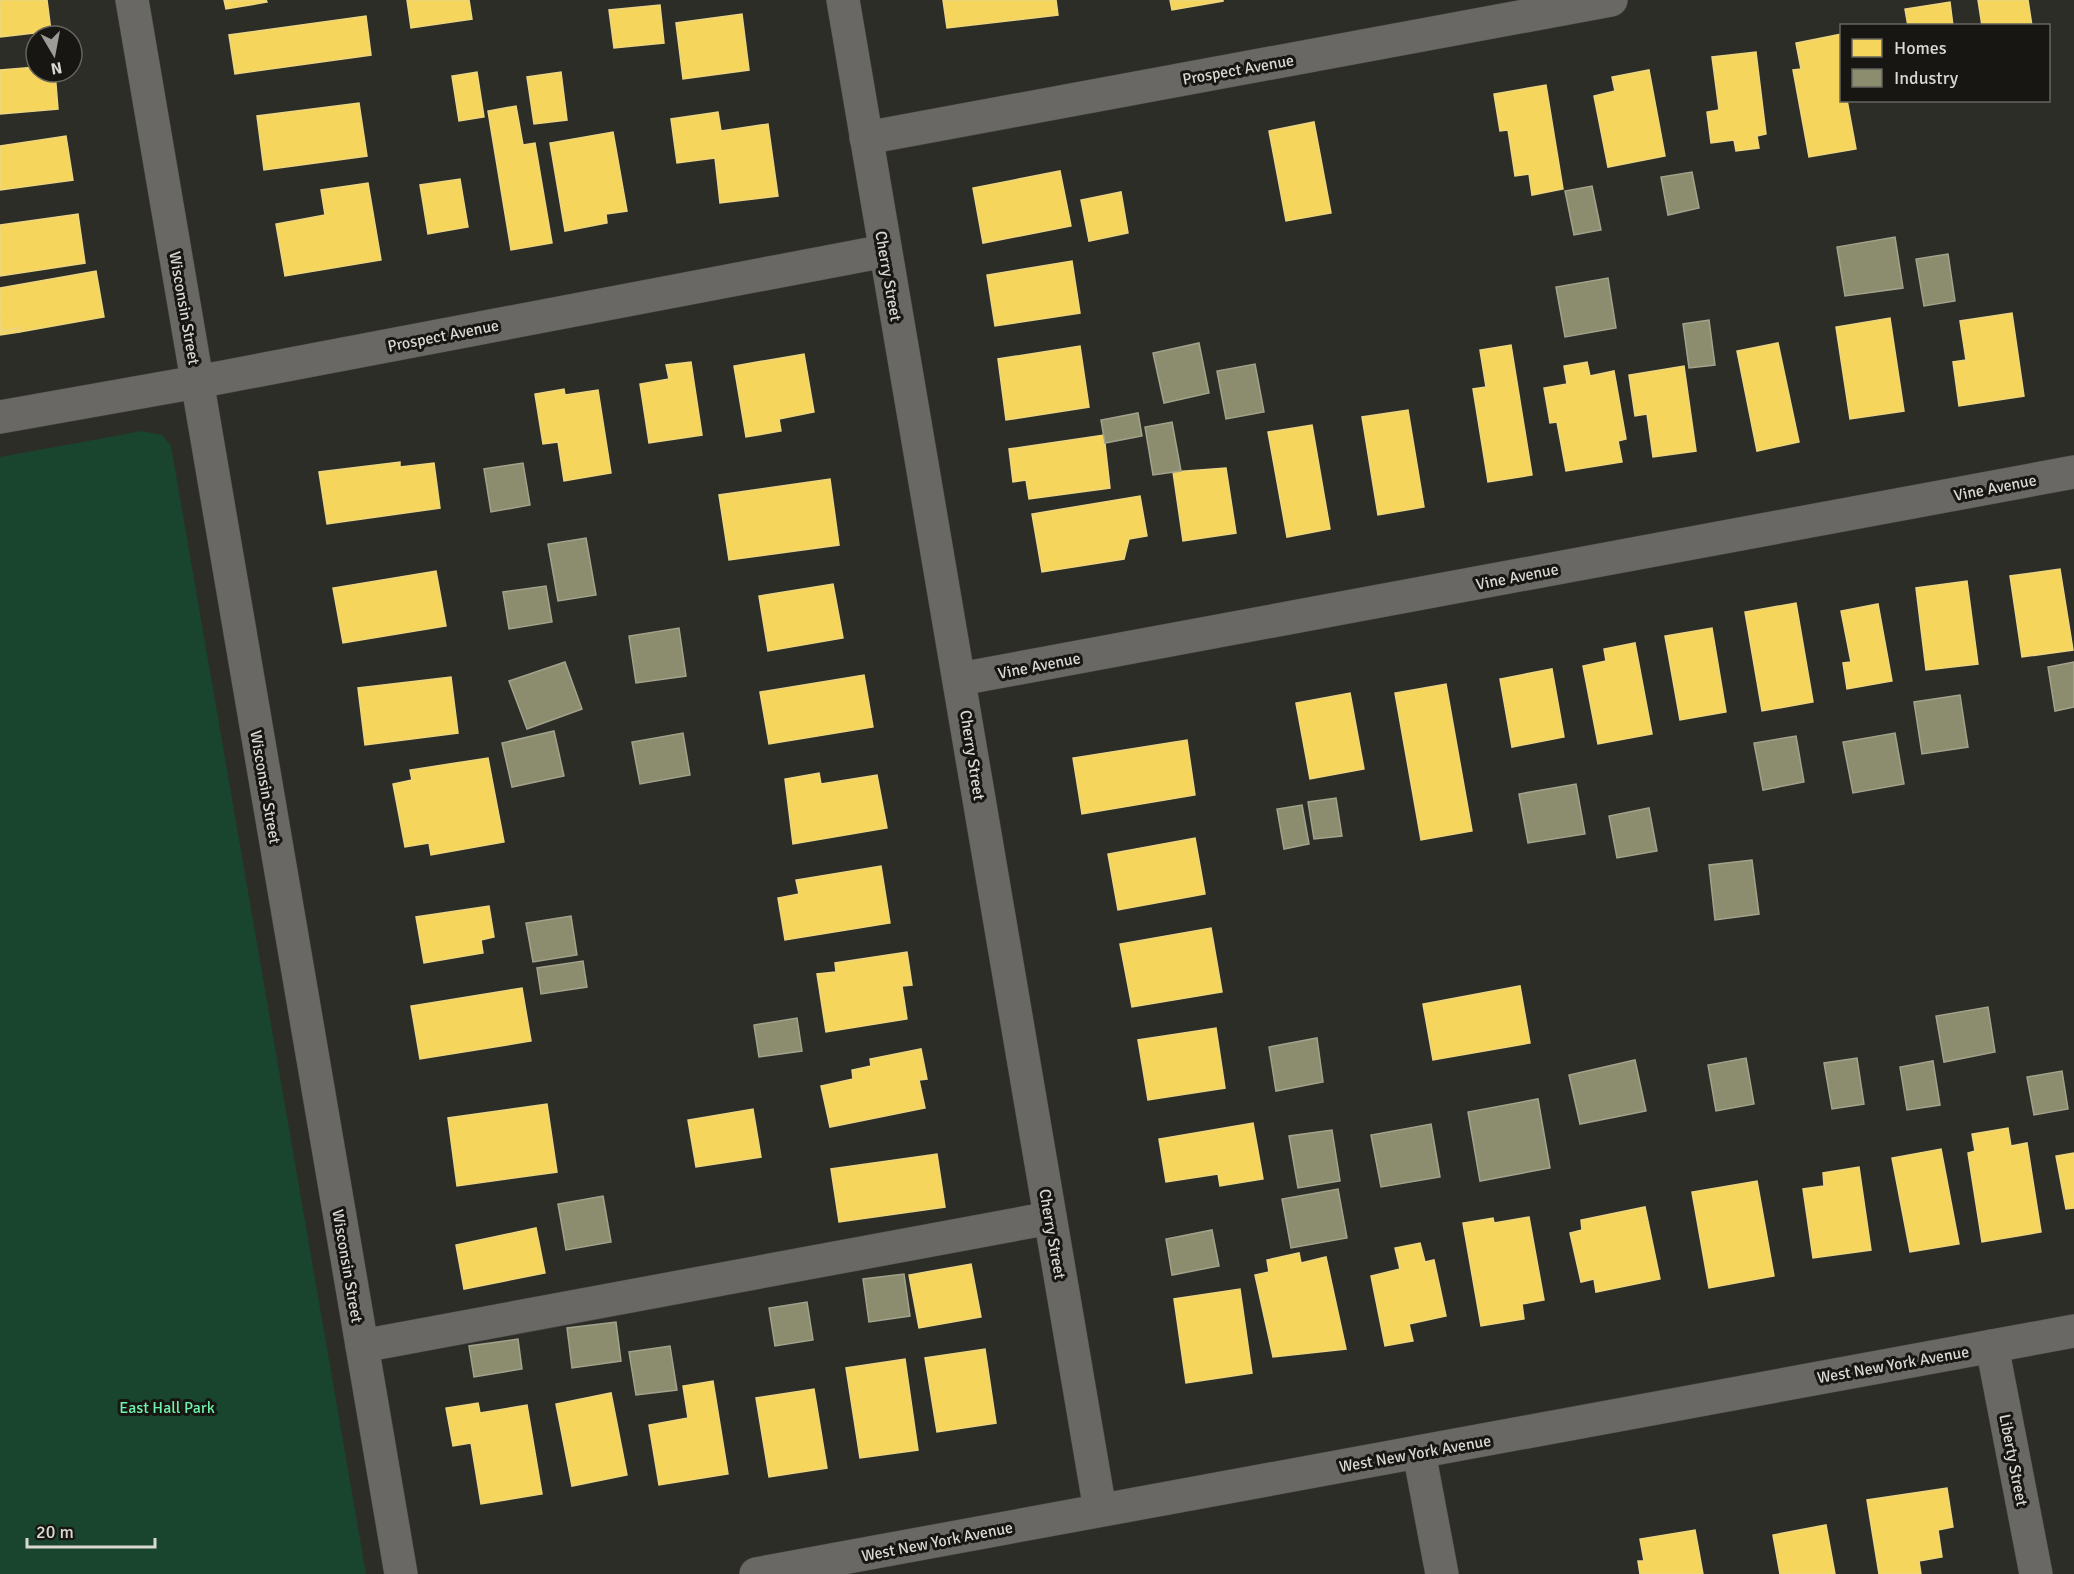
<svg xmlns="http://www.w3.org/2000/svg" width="2074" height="1574" viewBox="0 0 2074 1574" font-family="Signika,sans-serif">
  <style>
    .green { fill: #19442d }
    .homes { fill: #f6d55c; stroke: #edd67f; stroke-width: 1.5 }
    .industry { fill: #8c8c6e; stroke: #a3a38c; stroke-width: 1.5 }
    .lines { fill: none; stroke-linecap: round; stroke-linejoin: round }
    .minor-casing { stroke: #494843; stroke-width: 34 }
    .minor { stroke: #696864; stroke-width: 33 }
    .labels { text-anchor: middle; stroke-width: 6; stroke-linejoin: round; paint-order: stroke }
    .street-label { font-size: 16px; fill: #d9d8d2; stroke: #171612 }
    .park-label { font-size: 16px; fill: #71f2ac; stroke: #171612 }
  </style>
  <rect width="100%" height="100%" fill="#2d2d28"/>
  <polygon class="green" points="142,431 162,435 171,446 366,1574 0,1574 0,457"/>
  <g class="homes">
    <polygon points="0,0 47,0 51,31 0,37"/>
    <polygon points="224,0 266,0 267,2 226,9"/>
    <polygon points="407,0 469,0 472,19 411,28"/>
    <polygon points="943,0 1056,0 1058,15 947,28"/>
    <polygon points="1170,0 1223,0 1223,1 1172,10"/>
    <polygon points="1978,0 2028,0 2032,26 1982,26"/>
    <polygon points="1950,2 1953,26 1908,26 1905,9"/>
    <polygon points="660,5 664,43 614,48 609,10"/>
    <polygon points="742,14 749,70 683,79 676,23"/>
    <polygon points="366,16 371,55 235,74 229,35"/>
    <polygon points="1842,34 1842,61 1840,61 1842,100 1847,100 1856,149 1809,157 1793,70 1801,69 1796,43"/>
    <polygon points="1756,52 1766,134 1757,136 1759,148 1736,151 1734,140 1711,143 1707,112 1719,110 1712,57"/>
    <polygon points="36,67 36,72 55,72 58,109 0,114 0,70"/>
    <polygon points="1649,70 1665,156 1608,167 1594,96 1615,91 1612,77"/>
    <polygon points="477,72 484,117 459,121 452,76"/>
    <polygon points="561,72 567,120 534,124 527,77"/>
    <polygon points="1546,85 1563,189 1532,195 1529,174 1515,176 1508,130 1500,131 1494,94"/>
    <polygon points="359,103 367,156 264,170 257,116"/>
    <polygon points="516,106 523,145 535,143 552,243 511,250 488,111"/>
    <polygon points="718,112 721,131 768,124 778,196 720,203 715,158 677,163 671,119"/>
    <polygon points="1314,122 1331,213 1286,221 1269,131"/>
    <polygon points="613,132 627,211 606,214 607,223 565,231 550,143"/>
    <polygon points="66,136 73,180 0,190 0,146"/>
    <polygon points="1060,171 1071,226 983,243 973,188"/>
    <polygon points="460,179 468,227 428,234 420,185"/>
    <polygon points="368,183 381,260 285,276 276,224 325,215 321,190"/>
    <polygon points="1121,192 1128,233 1089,241 1081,200"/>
    <polygon points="78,214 85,263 0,276 0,225"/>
    <polygon points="1072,261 1080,313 995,326 987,275"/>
    <polygon points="96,271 104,317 19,332 19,328 2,331 0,318 0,288"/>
    <polygon points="2012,313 2024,396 1959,406 1953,362 1966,360 1960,321"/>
    <polygon points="0,318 2,331 19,328 19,332 0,335"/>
    <polygon points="1890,318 1904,411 1850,419 1836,327"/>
    <polygon points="1778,343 1799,442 1757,451 1737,351"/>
    <polygon points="1511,345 1532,475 1488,482 1473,389 1486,387 1480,350"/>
    <polygon points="1080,346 1089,407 1006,420 998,359"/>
    <polygon points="804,354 814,412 779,419 781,431 746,437 734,366"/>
    <polygon points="691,362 702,435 649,443 640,384 669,379 666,365"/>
    <polygon points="1587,362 1590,376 1614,371 1626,439 1618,441 1622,462 1566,471 1557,422 1550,423 1544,388 1567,384 1564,366"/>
    <polygon points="1684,366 1696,451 1653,457 1647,414 1635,416 1629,375"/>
    <polygon points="564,389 565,395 598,390 611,473 564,481 558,442 543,444 535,394"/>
    <polygon points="1408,410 1424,507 1378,515 1362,417"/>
    <polygon points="1312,425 1330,529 1287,537 1268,432"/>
    <polygon points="1104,435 1110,488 1029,499 1026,480 1013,482 1009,449"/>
    <polygon points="400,462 400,467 434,463 440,508 327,524 319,472"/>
    <polygon points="1226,468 1236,533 1183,541 1173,472"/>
    <polygon points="830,479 839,545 729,560 719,495"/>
    <polygon points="1140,496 1147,536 1129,539 1124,559 1042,572 1032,514"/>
    <polygon points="2060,569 2073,650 2022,657 2010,576"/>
    <polygon points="436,571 446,626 343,643 333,588"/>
    <polygon points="1967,581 1978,664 1926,670 1916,588"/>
    <polygon points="833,584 843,638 768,651 759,596"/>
    <polygon points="1796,603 1813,702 1762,711 1745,612"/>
    <polygon points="1878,604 1892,681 1847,689 1843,663 1851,662 1841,611"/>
    <polygon points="1712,628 1726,712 1680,720 1665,636"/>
    <polygon points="1635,643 1652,734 1598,744 1583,666 1606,661 1604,649"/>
    <polygon points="1552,669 1564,737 1512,747 1500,679"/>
    <polygon points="864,675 873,727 769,744 760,692"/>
    <polygon points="451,677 458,733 365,745 358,688"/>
    <polygon points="1446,684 1472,831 1421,840 1395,693"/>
    <polygon points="1350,693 1364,769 1310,779 1296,703"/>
    <polygon points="1187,740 1195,795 1082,814 1073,758"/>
    <polygon points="488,758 504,842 431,855 429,843 405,847 393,784 412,780 410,770"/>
    <polygon points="819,773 821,784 877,775 887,828 793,844 785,779"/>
    <polygon points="1195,838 1205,894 1118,910 1108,854"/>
    <polygon points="881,866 890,923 785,940 778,898 799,894 796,880"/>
    <polygon points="489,906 494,937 481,940 483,953 424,963 416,917"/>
    <polygon points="1211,928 1222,992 1132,1007 1120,944"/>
    <polygon points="907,952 912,985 902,986 907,1019 826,1032 817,974 836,972 835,963"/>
    <polygon points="1520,986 1530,1043 1433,1060 1423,1004"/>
    <polygon points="522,988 531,1041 420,1059 411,1006"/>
    <polygon points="1216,1028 1225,1088 1148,1100 1138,1040"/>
    <polygon points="921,1049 927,1079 919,1080 925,1108 830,1127 821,1086 853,1079 852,1070 871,1066 870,1059"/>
    <polygon points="547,1104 557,1172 457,1186 448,1118"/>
    <polygon points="753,1109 761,1157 696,1167 688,1120"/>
    <polygon points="1253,1123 1263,1179 1220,1186 1218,1174 1166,1182 1159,1139"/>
    <polygon points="2008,1128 2011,1146 2027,1143 2041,1232 1982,1242 1968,1153 1975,1151 1972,1134"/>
    <polygon points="1941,1149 1959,1244 1910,1252 1892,1158"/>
    <polygon points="2074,1153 2074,1208 2066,1209 2056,1156"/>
    <polygon points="937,1154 945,1207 839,1222 831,1169"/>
    <polygon points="1859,1167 1871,1250 1813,1258 1803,1189 1824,1186 1823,1173"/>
    <polygon points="1757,1181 1774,1276 1709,1288 1692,1192"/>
    <polygon points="1645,1207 1660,1279 1596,1292 1594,1279 1581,1282 1570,1233 1582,1230 1581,1220"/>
    <polygon points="1529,1217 1544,1300 1522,1304 1524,1319 1481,1326 1463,1223 1493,1218 1494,1223"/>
    <polygon points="536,1228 545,1273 464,1289 456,1245"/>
    <polygon points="1420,1243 1425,1262 1434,1260 1446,1316 1409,1324 1413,1341 1385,1346 1371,1276 1400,1269 1395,1248"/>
    <polygon points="1299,1253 1301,1263 1326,1257 1346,1349 1273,1357 1255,1275 1269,1272 1267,1260"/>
    <polygon points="971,1264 981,1317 919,1328 909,1275"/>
    <polygon points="1240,1289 1252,1373 1186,1383 1174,1299"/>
    <polygon points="985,1349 996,1423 937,1432 925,1358"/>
    <polygon points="905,1359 918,1450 860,1458 846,1368"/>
    <polygon points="713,1381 728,1474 659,1485 649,1425 688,1418 683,1386"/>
    <polygon points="814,1389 827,1468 769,1477 756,1398"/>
    <polygon points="611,1393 627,1475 572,1486 556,1404"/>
    <polygon points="478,1403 480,1413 527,1405 542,1494 481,1504 471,1443 453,1446 446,1408"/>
    <polygon points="1947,1488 1953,1527 1938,1530 1942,1557 1919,1561 1921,1574 1879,1574 1867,1500"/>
    <polygon points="1826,1525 1835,1574 1780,1574 1773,1535"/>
    <polygon points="1695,1530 1703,1574 1640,1574 1638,1561 1644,1561 1640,1539"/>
  </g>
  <g class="industry">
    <polygon points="1692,172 1699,208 1668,215 1661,177"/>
    <polygon points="1592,186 1601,230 1574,235 1565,191"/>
    <polygon points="1895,237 1903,288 1845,296 1837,247"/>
    <polygon points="1948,254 1955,301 1924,306 1916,259"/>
    <polygon points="1608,278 1616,328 1565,337 1556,287"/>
    <polygon points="1709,320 1715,365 1689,368 1683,324"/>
    <polygon points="1199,343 1209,393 1164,403 1153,353"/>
    <polygon points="1255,364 1264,412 1226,419 1217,371"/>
    <polygon points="1138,413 1142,436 1105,443 1101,420"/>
    <polygon points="1172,422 1181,471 1153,475 1145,427"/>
    <polygon points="523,463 530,505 491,512 484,469"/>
    <polygon points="586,538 596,595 558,601 548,544"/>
    <polygon points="546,586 552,622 509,629 503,592"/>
    <polygon points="679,628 686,676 636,683 629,636"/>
    <polygon points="565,662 582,709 527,729 509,681"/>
    <polygon points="2074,662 2074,707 2055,711 2048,667"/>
    <polygon points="1960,695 1968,747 1922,754 1914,702"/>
    <polygon points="554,731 564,776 512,787 502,743"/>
    <polygon points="683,733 690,775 640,784 632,742"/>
    <polygon points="1895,733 1904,784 1853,793 1843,742"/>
    <polygon points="1796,736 1804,782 1763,790 1754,743"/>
    <polygon points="1576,784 1585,834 1528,843 1519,794"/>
    <polygon points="1336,798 1342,836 1314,839 1308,802"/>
    <polygon points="1302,805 1309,844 1284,849 1277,809"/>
    <polygon points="1649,808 1657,851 1617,858 1609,816"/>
    <polygon points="1752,860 1759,914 1715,920 1709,865"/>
    <polygon points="571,916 577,955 533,962 526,923"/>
    <polygon points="583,961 587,987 541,994 537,968"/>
    <polygon points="1988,1007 1995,1052 1944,1062 1936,1016"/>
    <polygon points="797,1018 802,1051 759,1057 754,1025"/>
    <polygon points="1317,1038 1323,1082 1276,1091 1269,1047"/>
    <polygon points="1746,1058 1754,1104 1716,1111 1708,1065"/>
    <polygon points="1857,1058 1864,1104 1832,1109 1824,1063"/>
    <polygon points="1635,1060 1646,1111 1580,1124 1569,1075"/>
    <polygon points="1933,1061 1940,1105 1907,1110 1900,1067"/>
    <polygon points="2062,1071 2068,1109 2034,1115 2027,1077"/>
    <polygon points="1538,1099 1550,1168 1480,1181 1468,1112"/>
    <polygon points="1431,1124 1440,1177 1381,1187 1371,1135"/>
    <polygon points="1332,1130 1340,1181 1298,1188 1289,1136"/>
    <polygon points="1338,1189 1347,1238 1291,1248 1282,1199"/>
    <polygon points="603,1196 611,1242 566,1250 558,1204"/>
    <polygon points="1212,1230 1219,1266 1172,1275 1166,1239"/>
    <polygon points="904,1274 910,1316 869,1322 863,1279"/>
    <polygon points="807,1302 813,1340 775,1346 769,1308"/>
    <polygon points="616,1322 621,1361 572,1368 567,1328"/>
    <polygon points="518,1339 522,1369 474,1377 469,1346"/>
    <polygon points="670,1346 677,1390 636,1395 629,1352"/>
  </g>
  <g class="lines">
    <defs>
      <g id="minor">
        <polyline points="132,0 401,1574"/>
        <polyline points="843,0 1100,1510"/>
        <polyline points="866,138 1611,0"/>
        <polyline points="0,417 197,382 885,251"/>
        <polyline points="960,679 2074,472"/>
        <polyline points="362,1346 1050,1218"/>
        <polyline points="1992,1346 2036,1574"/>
        <polyline points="1419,1452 1442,1574"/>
        <polyline points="756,1574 2074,1331"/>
      </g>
    </defs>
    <use href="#minor" class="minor-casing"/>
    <use href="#minor" class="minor"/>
  </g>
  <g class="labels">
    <g class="street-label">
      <text transform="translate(1238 69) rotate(-10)" y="6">Prospect Avenue</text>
      <text transform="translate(889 276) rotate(80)" y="6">Cherry Street</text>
      <text transform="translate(185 308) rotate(80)" y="6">Wisconsin Street</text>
      <text transform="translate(443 335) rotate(-11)" y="6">Prospect Avenue</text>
      <text transform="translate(1995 487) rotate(-11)" y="6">Vine Avenue</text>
      <text transform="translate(1517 576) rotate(-11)" y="6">Vine Avenue</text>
      <text transform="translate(1039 665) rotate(-11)" y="6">Vine Avenue</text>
      <text transform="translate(973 755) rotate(81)" y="6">Cherry Street</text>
      <text transform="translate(266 787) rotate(80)" y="6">Wisconsin Street</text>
      <text transform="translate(1053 1234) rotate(80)" y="6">Cherry Street</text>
      <text transform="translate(348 1266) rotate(80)" y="6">Wisconsin Street</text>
      <text transform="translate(1893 1364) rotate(-10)" y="6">West New York Avenue</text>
      <text transform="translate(1415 1453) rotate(-10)" y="6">West New York Avenue</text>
      <text transform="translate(2014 1460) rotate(79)" y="6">Liberty Street</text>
      <text transform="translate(937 1541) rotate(-11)" y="6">West New York Avenue</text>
    </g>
    <g class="park-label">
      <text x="167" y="1413">East Hall Park</text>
    </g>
  </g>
  <rect x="1840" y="24" width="210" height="78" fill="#171612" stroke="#65645f" stroke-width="1.5"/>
  <rect x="1852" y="39" width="30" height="18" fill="#f6d55c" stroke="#65645f" stroke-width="1.5"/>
  <text x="1894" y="54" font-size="18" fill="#d9d8d2">Homes</text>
  <rect x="1852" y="69" width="30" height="18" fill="#8c8c6e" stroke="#65645f" stroke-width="1.5"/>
  <text x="1894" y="84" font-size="18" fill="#d9d8d2">Industry</text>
  <g transform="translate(54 54) rotate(170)"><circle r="28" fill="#171612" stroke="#65645f" stroke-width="1.5"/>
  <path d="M0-4.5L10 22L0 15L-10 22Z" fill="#9d9c96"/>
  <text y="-9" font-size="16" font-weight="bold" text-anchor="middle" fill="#d9d8d2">N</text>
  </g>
  <path d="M27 1538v9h128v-9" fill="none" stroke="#d9d8d2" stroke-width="3"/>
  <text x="36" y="1538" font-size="18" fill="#d9d8d2" stroke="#171612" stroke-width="4.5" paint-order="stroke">20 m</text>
</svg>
